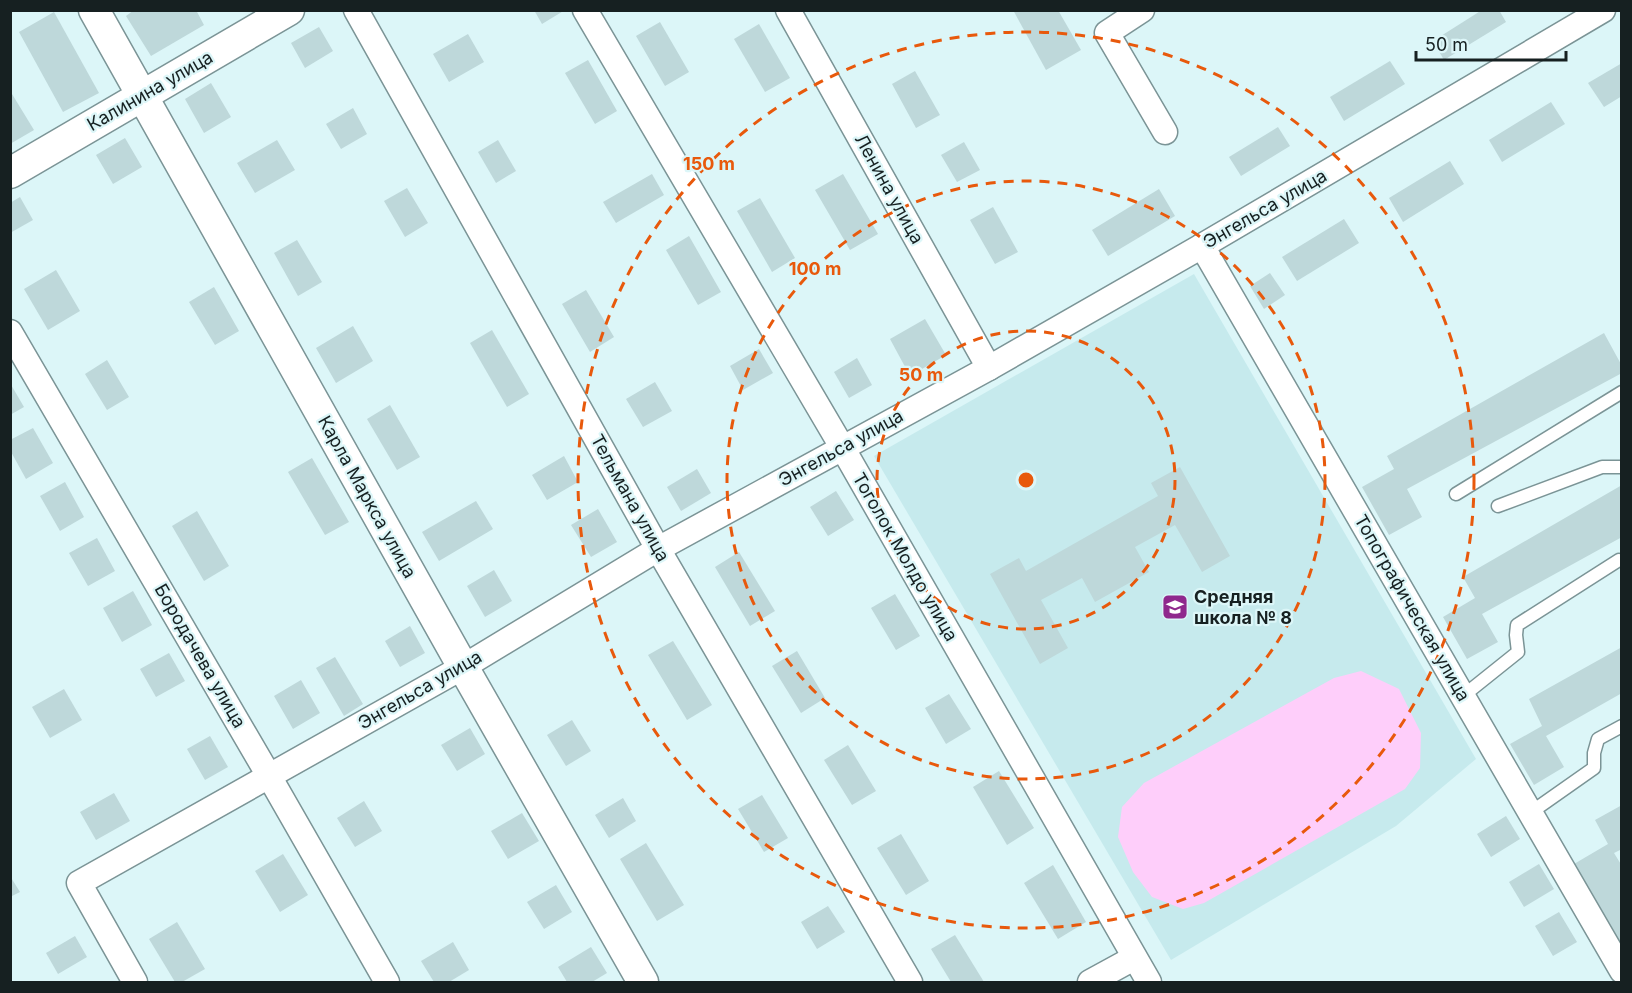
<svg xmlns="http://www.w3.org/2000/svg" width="1632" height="993" viewBox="0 0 1632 993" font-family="Inter,sans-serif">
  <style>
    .built { fill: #c6eaed }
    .green { fill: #fecefa }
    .building { fill: #bed8da }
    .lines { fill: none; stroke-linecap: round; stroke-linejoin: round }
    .service-casing { stroke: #7b9496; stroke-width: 15 }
    .minor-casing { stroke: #7b9496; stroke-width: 27 }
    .tertiary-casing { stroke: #7b9496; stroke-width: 33 }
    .service { stroke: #fff; stroke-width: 12 }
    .minor { stroke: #fff; stroke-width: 24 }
    .tertiary { stroke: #fff; stroke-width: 30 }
    .ring { fill: none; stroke: #e8590c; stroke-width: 3; stroke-dasharray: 10 8 }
    .labels { text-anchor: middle; stroke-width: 4.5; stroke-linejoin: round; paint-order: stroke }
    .street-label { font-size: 18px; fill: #162021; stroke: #dcf6f8 }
    .poi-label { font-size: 18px; font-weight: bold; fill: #162021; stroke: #dcf6f8; text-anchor: start }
    .centre { fill: #e8590c; stroke: #dcf6f8; stroke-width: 3 }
    .ring-label { font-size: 18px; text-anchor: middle; font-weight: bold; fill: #e8590c; stroke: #dcf6f8; stroke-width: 4.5; stroke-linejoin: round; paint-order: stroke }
  </style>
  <rect width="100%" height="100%" fill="#dcf6f8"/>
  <polygon class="built" points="1194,274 1476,759 1396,826 1171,960 874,456"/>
  <polygon class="green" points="1361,671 1399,689 1421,733 1420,768 1405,789 1204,903 1183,909 1152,897 1133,872 1118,837 1122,807 1144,783 1334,678"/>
  <g class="building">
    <polygon points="134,10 196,10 204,25 151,56 126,16"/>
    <polygon points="534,10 565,10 542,24"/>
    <polygon points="1013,10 1058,10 1081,50 1046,70"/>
    <polygon points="1482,10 1499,10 1506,22 1444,60 1433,41"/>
    <polygon points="54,12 99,93 63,112 19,32"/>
    <polygon points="660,22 689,72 665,86 636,36"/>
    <polygon points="759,24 790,78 765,92 734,39"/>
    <polygon points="319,27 333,51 305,68 291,43"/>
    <polygon points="468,34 484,62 449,82 433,54"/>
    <polygon points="588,60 617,111 595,124 565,73"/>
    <polygon points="1390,61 1405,84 1344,121 1330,97"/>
    <polygon points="1622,63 1622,96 1604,107 1588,83"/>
    <polygon points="915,71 940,115 916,128 892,84"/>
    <polygon points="211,83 231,117 204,133 185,99"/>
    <polygon points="12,94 34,130 10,144 10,95"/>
    <polygon points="1551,102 1565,124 1502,162 1489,140"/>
    <polygon points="353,108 367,134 341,149 326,124"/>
    <polygon points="1278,127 1290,146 1241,176 1229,157"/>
    <polygon points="125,138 142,167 113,184 96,155"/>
    <polygon points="277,140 295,170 255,193 237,163"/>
    <polygon points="498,140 516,171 496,183 478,152"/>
    <polygon points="964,142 980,170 957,182 941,155"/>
    <polygon points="1450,161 1464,184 1403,222 1389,198"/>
    <polygon points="652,174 664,195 616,223 603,202"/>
    <polygon points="843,174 878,234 850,250 815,190"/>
    <polygon points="407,188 428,223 405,237 384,201"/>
    <polygon points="1159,189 1175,216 1108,256 1092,230"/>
    <polygon points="20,197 33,220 10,233 10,203"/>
    <polygon points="760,198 795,258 772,272 737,211"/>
    <polygon points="993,207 1018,252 995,264 970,220"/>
    <polygon points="1344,219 1359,243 1297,281 1282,257"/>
    <polygon points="689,236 721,292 698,305 666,250"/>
    <polygon points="297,240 322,282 298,296 274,253"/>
    <polygon points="56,270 80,311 48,330 24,289"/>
    <polygon points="1270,273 1285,295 1264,309 1250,286"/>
    <polygon points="214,287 239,331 215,345 189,302"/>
    <polygon points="586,290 614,337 590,352 562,304"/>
    <polygon points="925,319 946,355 910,376 890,339"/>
    <polygon points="353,326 373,361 336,383 316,348"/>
    <polygon points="492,330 529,394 507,407 470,343"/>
    <polygon points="1604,333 1622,366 1622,373 1407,489 1422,517 1389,535 1362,487 1394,469 1387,456"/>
    <polygon points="759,349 773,373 743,390 730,366"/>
    <polygon points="857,358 872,385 849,398 834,372"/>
    <polygon points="107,360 129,397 107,410 85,374"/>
    <polygon points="655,382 672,411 643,427 626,399"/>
    <polygon points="10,383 24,407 10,415"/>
    <polygon points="390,405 420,457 397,470 367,419"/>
    <polygon points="33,428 53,463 26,479 10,450 10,440"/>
    <polygon points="564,456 578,482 547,500 532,475"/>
    <polygon points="312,458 349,522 325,535 288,472"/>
    <polygon points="1180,467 1230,556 1202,572 1175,525 1135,547 1149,572 1095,602 1082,578 1041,600 1068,648 1040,664 990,574 1019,558 1026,571 1158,496 1151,483"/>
    <polygon points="697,469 711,493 681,511 667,487"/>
    <polygon points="65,482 84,517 60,531 40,496"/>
    <polygon points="1622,485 1622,537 1482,614 1498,642 1467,659 1443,617 1475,598 1463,577"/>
    <polygon points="836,491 854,520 828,536 810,507"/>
    <polygon points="476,501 493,529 439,561 422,532"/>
    <polygon points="598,509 617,542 591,557 571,525"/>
    <polygon points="197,511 229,566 204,581 172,526"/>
    <polygon points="97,538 115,571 88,586 69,553"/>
    <polygon points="739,552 775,611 750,626 715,567"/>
    <polygon points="494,570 512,601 485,617 467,586"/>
    <polygon points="133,591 152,625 122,642 103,608"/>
    <polygon points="895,594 920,636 896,650 871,608"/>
    <polygon points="410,626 425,653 400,667 385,641"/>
    <polygon points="673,641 712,705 687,720 648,655"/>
    <polygon points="1622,647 1622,693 1546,736 1564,767 1534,785 1510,744 1542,726 1529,699"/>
    <polygon points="797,651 825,698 801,713 772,666"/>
    <polygon points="169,653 185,681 156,697 140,669"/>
    <polygon points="335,657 363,704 344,716 316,668"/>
    <polygon points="301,680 320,713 293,729 274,696"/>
    <polygon points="64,689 82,720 50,738 32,707"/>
    <polygon points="949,694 971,729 946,744 925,708"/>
    <polygon points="572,720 591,751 566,766 547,735"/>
    <polygon points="470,728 485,754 457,771 441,745"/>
    <polygon points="210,736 228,767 205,780 187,749"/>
    <polygon points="848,745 876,791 852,805 824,760"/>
    <polygon points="999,771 1034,828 1007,845 973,787"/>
    <polygon points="114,793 130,821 96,840 80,812"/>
    <polygon points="762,795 788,838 764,852 738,809"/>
    <polygon points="623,798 636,821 609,838 595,815"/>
    <polygon points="364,801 382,831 355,847 337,818"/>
    <polygon points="1622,805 1622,849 1614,853 1622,866 1622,945 1574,864 1608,844 1595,820"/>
    <polygon points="522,813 539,841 508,859 491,831"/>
    <polygon points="1506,816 1520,839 1491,857 1477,834"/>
    <polygon points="901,834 929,881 906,895 877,848"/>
    <polygon points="646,843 684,905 657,921 620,859"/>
    <polygon points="283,854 308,895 280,912 255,871"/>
    <polygon points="1539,864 1554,889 1524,907 1509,882"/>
    <polygon points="1053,865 1086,922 1058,939 1024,883"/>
    <polygon points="10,876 20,892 10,897"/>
    <polygon points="556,885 572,912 544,929 527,902"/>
    <polygon points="828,906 845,932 817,949 801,922"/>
    <polygon points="1559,912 1577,942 1553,956 1535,926"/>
    <polygon points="177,922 205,969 182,982 175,982 149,939"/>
    <polygon points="955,935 984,982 951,982 931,949"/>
    <polygon points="75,936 87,957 58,974 46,953"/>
    <polygon points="453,942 469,970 449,982 434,982 421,961"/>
    <polygon points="591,947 607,973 592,982 567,982 558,967"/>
  </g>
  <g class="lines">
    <defs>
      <g id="service">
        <polyline points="1456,494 1622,392"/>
        <polyline points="1498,506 1602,467 1622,467"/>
        <polyline points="1463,696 1518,652 1516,635 1517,625 1619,560"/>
        <polyline points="1530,813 1594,768 1594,753 1598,739 1622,726"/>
      </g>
      <g id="minor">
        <polyline points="356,10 658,549 910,982"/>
        <polyline points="585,10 842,447 1149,982"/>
        <polyline points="788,10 989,368"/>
        <polyline points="1142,10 1107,33 1165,132"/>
        <polyline points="1202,246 1622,971"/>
        <polyline points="10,332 269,776 387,982"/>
        <polyline points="135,982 79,883 463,667 658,549 989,368 1202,246 1603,10"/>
        <polyline points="1090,982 1134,958"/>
      </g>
      <g id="tertiary">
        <polyline points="94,10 463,667 643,982"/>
        <polyline points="10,173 289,10"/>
      </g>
    </defs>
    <use href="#service" class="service-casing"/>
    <use href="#minor" class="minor-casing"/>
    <use href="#tertiary" class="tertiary-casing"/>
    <use href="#service" class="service"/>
    <use href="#minor" class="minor"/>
    <use href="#tertiary" class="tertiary"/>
  </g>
  <g class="ring">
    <circle cx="1026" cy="480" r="149"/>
    <circle cx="1026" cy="480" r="299"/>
    <circle cx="1026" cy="480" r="448"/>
  </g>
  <defs>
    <symbol id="school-square" viewBox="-11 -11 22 22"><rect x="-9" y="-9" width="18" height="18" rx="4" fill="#8f288d" stroke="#dcf6f8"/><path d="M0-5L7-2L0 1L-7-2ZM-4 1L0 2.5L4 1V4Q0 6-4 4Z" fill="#fff"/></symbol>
  </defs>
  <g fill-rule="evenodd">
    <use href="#school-square" x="1160" y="592" width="30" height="30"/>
  </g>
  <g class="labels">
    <g class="street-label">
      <text transform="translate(150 91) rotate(-30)" y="6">Калинина улица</text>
      <text transform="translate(889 189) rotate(61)" y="6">Ленина улица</text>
      <text transform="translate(1265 209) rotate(-30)" y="6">Энгельса улица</text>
      <text transform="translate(841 448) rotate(-29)" y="6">Энгельса улица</text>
      <text transform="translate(367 497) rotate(61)" y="6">Карла Маркса улица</text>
      <text transform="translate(630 498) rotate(61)" y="6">Тельмана улица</text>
      <text transform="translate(905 557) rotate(60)" y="6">Тоголок Молдо улица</text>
      <text transform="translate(1412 608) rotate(60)" y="6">Топографическая улица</text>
      <text transform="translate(200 656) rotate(60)" y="6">Бородачева улица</text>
      <text transform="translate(420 690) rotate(-30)" y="6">Энгельса улица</text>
    </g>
    <g class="poi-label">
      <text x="1194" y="603">Средняя<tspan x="1194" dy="21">школа № 8</tspan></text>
    </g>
  </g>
  <circle cx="1026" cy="480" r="9" class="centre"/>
  <g class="ring-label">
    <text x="709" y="170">150 m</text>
    <text x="815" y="275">100 m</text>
    <text x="921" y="381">50 m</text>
  </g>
  <rect width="1632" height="993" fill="none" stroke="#162021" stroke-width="24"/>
  <path d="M1416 51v9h150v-9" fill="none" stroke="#162021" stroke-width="3"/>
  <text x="1425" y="51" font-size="18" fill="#162021" stroke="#dcf6f8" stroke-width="4.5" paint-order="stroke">50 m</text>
</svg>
